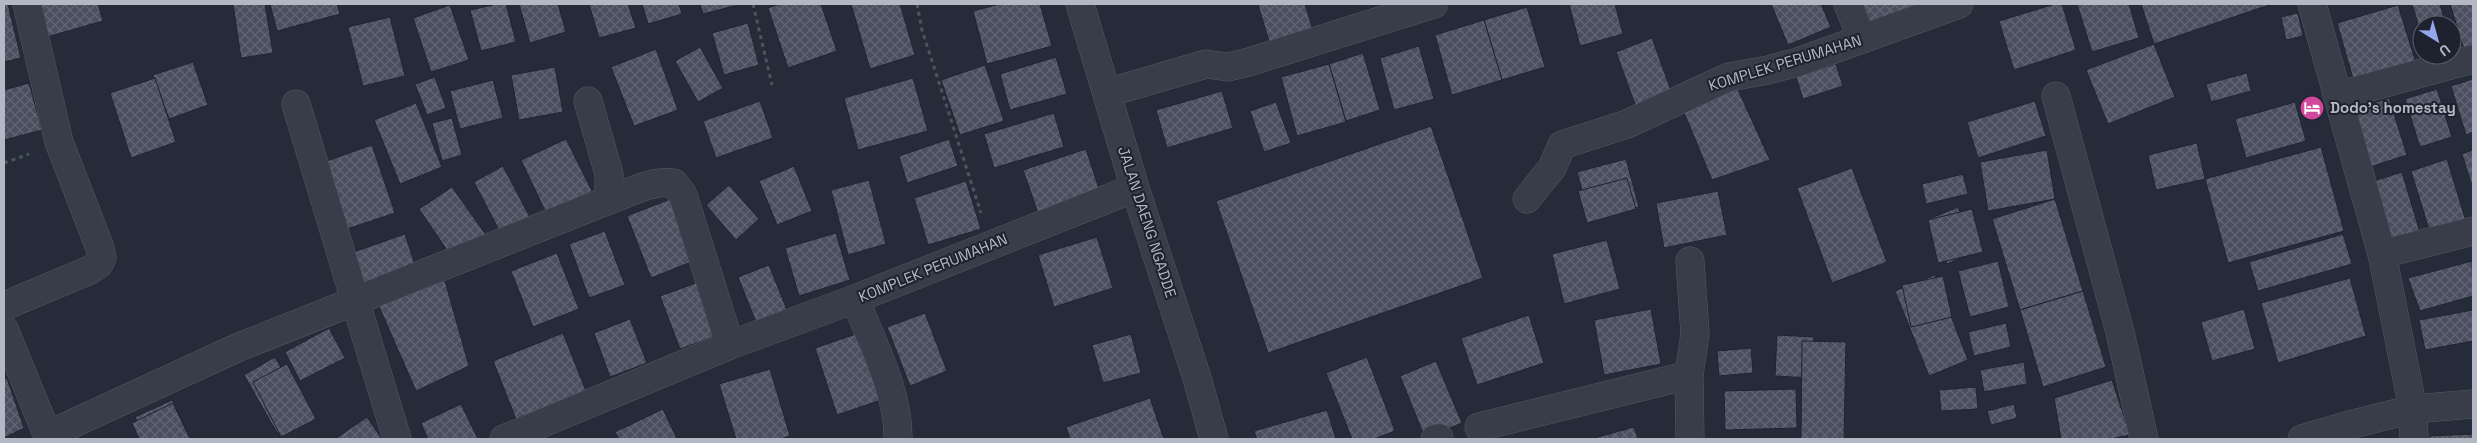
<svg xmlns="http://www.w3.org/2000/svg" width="2477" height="443" viewBox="0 0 2477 443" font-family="'Space Grotesk',sans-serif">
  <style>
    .building { fill: url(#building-cross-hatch); stroke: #202430 }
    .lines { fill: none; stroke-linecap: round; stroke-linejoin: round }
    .street-casing { stroke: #545864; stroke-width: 29 }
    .path { stroke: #49565b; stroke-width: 3; stroke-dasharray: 4 4; stroke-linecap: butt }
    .street { stroke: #393d49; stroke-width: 28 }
    .labels { text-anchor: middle; stroke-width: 4; stroke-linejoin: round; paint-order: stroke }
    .street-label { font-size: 15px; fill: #b4b8c5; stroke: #1e222e }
    .poi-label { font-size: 15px; font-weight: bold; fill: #b4b8c5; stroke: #1e222e; text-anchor: start }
  </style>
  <defs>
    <pattern id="building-cross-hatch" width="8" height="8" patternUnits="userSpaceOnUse" patternTransform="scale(1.25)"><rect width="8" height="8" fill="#4a4e5f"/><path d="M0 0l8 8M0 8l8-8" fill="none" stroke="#626574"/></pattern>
  </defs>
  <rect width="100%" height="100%" fill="#252b39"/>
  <g class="building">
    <polygon points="4,4 8,4 21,58 4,62"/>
    <polygon points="37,4 98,4 103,21 47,37"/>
    <polygon points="233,4 265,4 273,53 241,58"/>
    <polygon points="270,4 337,4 340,14 277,31"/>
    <polygon points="497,4 506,4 516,42 481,51 470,10"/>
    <polygon points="519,4 558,4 566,32 530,43"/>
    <polygon points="589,4 628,4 636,28 599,38"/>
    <polygon points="642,4 679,4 682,14 648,24"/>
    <polygon points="700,4 742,4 703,14"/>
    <polygon points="780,4 821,4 837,51 788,68 768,8"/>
    <polygon points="851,4 900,4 915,55 870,69"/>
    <polygon points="1000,4 1040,4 1052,46 987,64 973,11"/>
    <polygon points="1262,4 1305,4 1315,37 1272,51 1258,5"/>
    <polygon points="1569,4 1615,4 1623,34 1580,46"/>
    <polygon points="1771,4 1821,4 1831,27 1788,45"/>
    <polygon points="1855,4 1929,4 1863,27"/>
    <polygon points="2055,4 2062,4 2076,50 2014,70 1999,21"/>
    <polygon points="2077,4 2129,4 2139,38 2092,52"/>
    <polygon points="2141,4 2272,4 2154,44"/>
    <polygon points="2412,4 2440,4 2446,25 2422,25 2422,37"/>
    <polygon points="2450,4 2473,4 2473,49 2465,52"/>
    <polygon points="450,5 469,60 431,72 413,18"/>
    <polygon points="2398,5 2416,63 2354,82 2337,23"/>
    <polygon points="1527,7 1545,67 1502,80 1484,20"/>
    <polygon points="2298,13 2303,36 2286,40 2281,17"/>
    <polygon points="390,17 405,76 363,86 348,27"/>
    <polygon points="1484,20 1502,80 1452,95 1435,35"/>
    <polygon points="748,23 759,65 724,75 712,33"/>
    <polygon points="1652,38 1673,96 1637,110 1616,52"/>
    <polygon points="2154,44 2175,97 2108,124 2086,70"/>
    <polygon points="1419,46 1434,99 1394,110 1380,58"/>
    <polygon points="700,47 723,88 698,102 675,61"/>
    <polygon points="656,49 678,110 634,126 611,67"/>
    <polygon points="1363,53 1380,110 1346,121 1329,64"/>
    <polygon points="1056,57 1067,94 1010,110 1000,74"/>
    <polygon points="193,62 208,105 169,119 153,75"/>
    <polygon points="1329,64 1346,122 1297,136 1281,77"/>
    <polygon points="1836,64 1843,86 1803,99 1796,77"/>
    <polygon points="985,65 1004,121 960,135 941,80"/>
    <polygon points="555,67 563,112 519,120 511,75"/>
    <polygon points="2247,73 2251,91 2211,102 2206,84"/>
    <polygon points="435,77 446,108 427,115 415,84"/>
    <polygon points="155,78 176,142 131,158 110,93"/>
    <polygon points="913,78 928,131 858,150 844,98"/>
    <polygon points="2473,79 2473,132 2466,135 2451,86"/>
    <polygon points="493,80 503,118 460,129 450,91"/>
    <polygon points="1734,81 1770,160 1712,180 1681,105"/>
    <polygon points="29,83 42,130 4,140 4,90"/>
    <polygon points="2437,89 2452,137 2420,147 2405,99"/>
    <polygon points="1222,91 1233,128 1167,148 1156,110"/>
    <polygon points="2389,98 2407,155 2370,167 2352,110"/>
    <polygon points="760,101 773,138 716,158 703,121"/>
    <polygon points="2035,101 2046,136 1978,158 1967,122"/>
    <polygon points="1276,102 1291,143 1264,152 1250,111"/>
    <polygon points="2295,102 2306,141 2246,158 2235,119"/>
    <polygon points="416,103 442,167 400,184 374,120"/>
    <polygon points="1054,113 1064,147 994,168 984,134"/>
    <polygon points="452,118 462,155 442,161 432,123"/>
    <polygon points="1431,126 1483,278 1268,353 1216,201"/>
    <polygon points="566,139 592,191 546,213 521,160"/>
    <polygon points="949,139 958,166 907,183 899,156"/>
    <polygon points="2197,143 2205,179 2156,190 2148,155"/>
    <polygon points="372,145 395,213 347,229 324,162"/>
    <polygon points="2321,147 2344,231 2228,263 2205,179"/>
    <polygon points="1086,149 1100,192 1038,213 1023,170"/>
    <polygon points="2047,150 2055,199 1988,211 1980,162"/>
    <polygon points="2473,150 2473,189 2462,154"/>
    <polygon points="1626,159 1639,207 1590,220 1577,172"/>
    <polygon points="2447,159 2468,228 2432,239 2411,171"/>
    <polygon points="503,166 532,221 502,236 474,182"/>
    <polygon points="794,166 812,211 777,225 759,181"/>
    <polygon points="1852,168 1887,262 1832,283 1797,188"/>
    <polygon points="2402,172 2421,236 2393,244 2374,181"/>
    <polygon points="1963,174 1968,194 1926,204 1922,184"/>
    <polygon points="1627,178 1636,209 1587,223 1578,191"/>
    <polygon points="869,180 886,244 848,255 831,190"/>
    <polygon points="966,181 981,229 928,245 914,198"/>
    <polygon points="729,185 759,219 736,240 706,205"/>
    <polygon points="452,187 486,235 453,259 419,209"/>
    <polygon points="1718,191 1727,235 1664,248 1656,203"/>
    <polygon points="673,198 696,260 651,278 627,216"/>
    <polygon points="2055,199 2083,291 2020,310 1992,219"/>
    <polygon points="1958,207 1976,251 1947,264 1929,219"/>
    <polygon points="1972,209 1983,252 1938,263 1928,220"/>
    <polygon points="605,231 625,285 589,298 569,244"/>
    <polygon points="836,233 850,280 799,296 785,248"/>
    <polygon points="405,234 416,268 362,287 351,253"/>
    <polygon points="2343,234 2352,264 2258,291 2249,262"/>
    <polygon points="1097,237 1113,288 1054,307 1038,255"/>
    <polygon points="1607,240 1620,289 1564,304 1552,254"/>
    <polygon points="557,253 579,309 533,327 511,271"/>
    <polygon points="1998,261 2009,307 1970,317 1958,271"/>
    <polygon points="2472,261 2473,296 2420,311 2408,278"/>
    <polygon points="769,265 789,315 758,327 738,277"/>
    <polygon points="1935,275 1968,360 1929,376 1895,291"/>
    <polygon points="1943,276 1952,317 1911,327 1902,285"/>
    <polygon points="2350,278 2366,336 2278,363 2261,303"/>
    <polygon points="445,281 469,366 416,391 374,295"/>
    <polygon points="696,283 716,336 680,349 660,296"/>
    <polygon points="2083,291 2106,367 2043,387 2020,310"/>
    <polygon points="1651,309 1661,364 1604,375 1594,320"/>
    <polygon points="2244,309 2255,349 2212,361 2201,322"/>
    <polygon points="2473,310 2473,341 2425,350 2419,320"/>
    <polygon points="925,313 947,371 910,386 887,327"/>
    <polygon points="1529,315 1544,363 1477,385 1461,338"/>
    <polygon points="630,319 647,363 610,377 594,333"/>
    <polygon points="2006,323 2011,347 1974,356 1968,332"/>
    <polygon points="329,328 345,358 300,381 285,352"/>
    <polygon points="563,333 586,391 516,419 493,361"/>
    <polygon points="859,333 881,400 837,415 815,348"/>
    <polygon points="1131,334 1141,373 1103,383 1092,345"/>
    <polygon points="1777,335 1814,337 1811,378 1775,376"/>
    <polygon points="1802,341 1846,342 1844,439 1801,439"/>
    <polygon points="1751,348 1753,373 1719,376 1717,351"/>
    <polygon points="275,357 308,415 277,433 244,375"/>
    <polygon points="1367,357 1395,431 1374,439 1352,439 1326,373"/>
    <polygon points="1436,361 1462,423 1425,438 1400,376"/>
    <polygon points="2024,362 2027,384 1984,392 1980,370"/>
    <polygon points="287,364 316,419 281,437 253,382"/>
    <polygon points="770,369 790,436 780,439 736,439 719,384"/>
    <polygon points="7,378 24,428 4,438 4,379"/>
    <polygon points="2112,380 2130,435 2110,439 2061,439 2054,398"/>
    <polygon points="1976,387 1978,409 1941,411 1939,390"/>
    <polygon points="1796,389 1797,428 1725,430 1724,391"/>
    <polygon points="1150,398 1164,439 1070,439 1066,427"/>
    <polygon points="172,400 191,439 145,439 135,417"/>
    <polygon points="173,403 190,439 139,439 132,423"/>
    <polygon points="461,404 478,439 428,439 421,423"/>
    <polygon points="2014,404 2017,418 1991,425 1987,411"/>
    <polygon points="663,409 677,439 619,439 615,432"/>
    <polygon points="1327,410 1336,439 1257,439 1254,431"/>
    <polygon points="367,417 382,439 335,439"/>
    <polygon points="1634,427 1638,439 1591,439"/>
    <polygon points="2473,434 2473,439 2429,439 2429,436"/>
  </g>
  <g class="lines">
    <defs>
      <g id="street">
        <polyline points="1080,4 1135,188 1197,378 1214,439"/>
        <polyline points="1848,4 1862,39"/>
        <polyline points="2312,4 2382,254 2413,409 2414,439"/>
        <polyline points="1107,93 1206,64 1228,67 1249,62 1434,4"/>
        <polyline points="2056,96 2120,332 2144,439"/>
        <polyline points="2337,96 2473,59"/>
        <path d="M588 101 609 174V200C629 193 652 180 674 183L683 195 730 345"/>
        <polyline points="296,104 397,439"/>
        <polyline points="1527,199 1552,168 1562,145 1627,124 1729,77 1768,70 1798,62 1959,4"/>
        <polyline points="2382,254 2473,231"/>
        <polyline points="1690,261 1695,334 1689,375 1690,439"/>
        <path d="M855 299C872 342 899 393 898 439"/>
        <polyline points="4,306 90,270 99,264 102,258 100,248 59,142 27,4"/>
        <polyline points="4,329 49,439"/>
        <polyline points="1479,427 1689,375"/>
        <polyline points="48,435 239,347 609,200"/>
        <polyline points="504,439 730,345 855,299 1135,188"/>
        <polyline points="1435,439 1439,438"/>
        <polyline points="2302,439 2353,424 2413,409 2473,404"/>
      </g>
    </defs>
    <use href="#street" class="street-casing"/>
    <g class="path">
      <polyline points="753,4 772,85"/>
      <polyline points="917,4 922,30 981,213"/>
      <polyline points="4,163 29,154"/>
    </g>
    <use href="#street" class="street"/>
  </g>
  <defs>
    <symbol id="hotel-disc" viewBox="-11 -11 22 22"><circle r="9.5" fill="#d1479c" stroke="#1e222e"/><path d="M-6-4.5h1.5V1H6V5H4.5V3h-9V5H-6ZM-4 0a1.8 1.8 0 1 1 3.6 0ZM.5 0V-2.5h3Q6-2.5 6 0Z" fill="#fff"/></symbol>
  </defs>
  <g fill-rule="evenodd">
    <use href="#hotel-disc" x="2298" y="94" width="28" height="28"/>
  </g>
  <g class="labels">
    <g class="street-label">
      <text transform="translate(1785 63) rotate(-17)" y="5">KOMPLEK PERUMAHAN</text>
      <text transform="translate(1147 222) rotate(72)" y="5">JALAN DAENG NGADDE</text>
      <text transform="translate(933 268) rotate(-22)" y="5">KOMPLEK PERUMAHAN</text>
    </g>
    <g class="poi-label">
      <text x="2330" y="113">Dodo's homestay</text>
    </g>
  </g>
  <rect width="2477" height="443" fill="none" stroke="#b4b8c5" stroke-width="10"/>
  <g transform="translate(2437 40) rotate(143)"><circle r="24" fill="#1e222e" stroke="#5a5e6a"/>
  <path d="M0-4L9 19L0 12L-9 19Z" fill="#93a7eb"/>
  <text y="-8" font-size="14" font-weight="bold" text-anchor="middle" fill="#b4b8c5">U</text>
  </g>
</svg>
